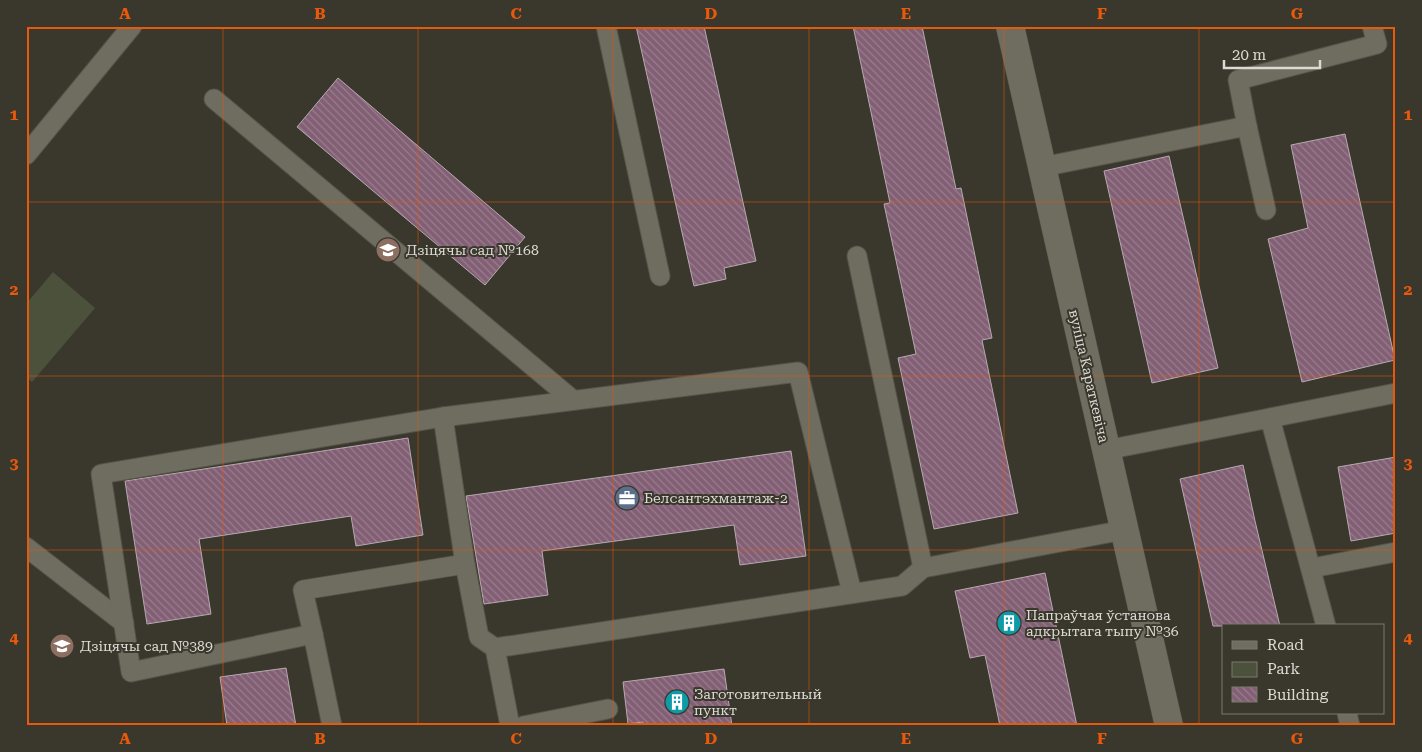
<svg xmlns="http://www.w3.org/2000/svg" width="1422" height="752" viewBox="0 0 1422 752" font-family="'Roboto Serif',serif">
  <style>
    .green { fill: #4b513a }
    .building { fill: url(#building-back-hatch); stroke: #b7a9b1 }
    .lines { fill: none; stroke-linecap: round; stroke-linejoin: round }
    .service-casing { stroke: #55534a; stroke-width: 21 }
    .minor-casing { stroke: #55534a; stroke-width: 29 }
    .service { stroke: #6f6c60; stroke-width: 19 }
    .minor { stroke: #6f6c60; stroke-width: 28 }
    .grid { fill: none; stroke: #e8590c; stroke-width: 1; stroke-opacity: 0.55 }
    .labels { text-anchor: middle; stroke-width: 4; stroke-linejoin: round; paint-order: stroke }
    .poi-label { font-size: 14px; fill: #dcdad4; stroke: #3a372c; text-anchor: start }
    .street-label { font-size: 14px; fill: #dcdad4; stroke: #3a372c }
    .neatline { fill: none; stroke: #e8590c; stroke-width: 2 }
    .grid-label { font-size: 16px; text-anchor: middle; font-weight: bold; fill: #e8590c }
  </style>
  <defs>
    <pattern id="building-back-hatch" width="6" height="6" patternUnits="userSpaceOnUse" patternTransform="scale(1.25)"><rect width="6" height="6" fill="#825f74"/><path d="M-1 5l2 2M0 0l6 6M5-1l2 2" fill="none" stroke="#997d8d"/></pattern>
  </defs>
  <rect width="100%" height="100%" fill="#3a372c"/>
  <polygon class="green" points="53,272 95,308 32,382 26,377 26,304"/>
  <g class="building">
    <polygon points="636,26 704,26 756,261 724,268 726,279 694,286"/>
    <polygon points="853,26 922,26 956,189 961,188 992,338 982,340 1018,513 934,529 898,358 916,354 884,204 890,203"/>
    <polygon points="338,78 525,237 485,285 297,127"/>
    <polygon points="1345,134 1395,360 1302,382 1268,239 1308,228 1291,145"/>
    <polygon points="1169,156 1218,368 1152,383 1104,171"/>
    <polygon points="408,438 423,535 356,546 351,516 199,539 211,614 147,624 125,481"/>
    <polygon points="791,451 806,556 740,565 734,525 542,551 548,595 484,604 466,496"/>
    <polygon points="1396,457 1396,533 1351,541 1338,467"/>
    <polygon points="1243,465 1255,521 1280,626 1213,626 1180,479"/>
    <polygon points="1045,573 1077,726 1000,726 985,655 970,658 955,591"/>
    <polygon points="286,668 296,726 227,726 220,677"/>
    <polygon points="724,669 732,726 644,726 643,722 628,724 623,682"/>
  </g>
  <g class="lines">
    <defs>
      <g id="service">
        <polyline points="606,26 660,276"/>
        <polyline points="214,99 573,400"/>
        <polyline points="1247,126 1238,80 1377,44 1372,26"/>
        <polyline points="26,155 132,26"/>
        <polyline points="1042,167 1247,126 1266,210"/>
        <polyline points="857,256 923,568"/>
        <polyline points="443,417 465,564"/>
        <polyline points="1270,418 1396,393"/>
        <polyline points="1106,450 1270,418 1326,626"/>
        <polyline points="26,547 124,623"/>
        <polyline points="1312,568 1396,552"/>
        <polyline points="313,634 332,726"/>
        <polyline points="495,648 479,637 465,564 303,590 313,634 131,672 101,474 443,417 798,372 852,593"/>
        <polyline points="1347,713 1350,726"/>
        <polyline points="510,726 495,648 902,586 923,568 1124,530"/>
        <polyline points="523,726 608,709"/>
      </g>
      <polyline id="minor" points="1010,26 1169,726"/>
    </defs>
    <use href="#service" class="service-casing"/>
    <use href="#minor" class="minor-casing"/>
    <use href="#service" class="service"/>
    <use href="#minor" class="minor"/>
  </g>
  <path class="grid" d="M223 26V726M418 26V726M613 26V726M809 26V726M1004 26V726M1199 26V726M26 202H1396M26 376H1396M26 550H1396"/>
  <defs>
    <symbol id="school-disc" viewBox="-11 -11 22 22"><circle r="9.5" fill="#8d6e63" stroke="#3a372c"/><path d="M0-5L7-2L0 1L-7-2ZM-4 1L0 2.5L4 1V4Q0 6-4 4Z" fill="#fff"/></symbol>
    <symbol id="office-disc" viewBox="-11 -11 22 22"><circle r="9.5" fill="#5c6f8a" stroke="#3a372c"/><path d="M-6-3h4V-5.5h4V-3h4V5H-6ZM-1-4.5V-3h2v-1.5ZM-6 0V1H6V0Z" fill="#fff"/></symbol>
    <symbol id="building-disc" viewBox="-11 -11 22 22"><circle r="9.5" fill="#0f9aa8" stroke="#3a372c"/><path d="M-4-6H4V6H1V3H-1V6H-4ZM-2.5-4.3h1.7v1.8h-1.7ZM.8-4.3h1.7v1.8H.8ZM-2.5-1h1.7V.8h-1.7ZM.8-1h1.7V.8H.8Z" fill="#fff"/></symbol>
  </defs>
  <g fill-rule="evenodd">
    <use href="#school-disc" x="374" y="236" width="28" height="28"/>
    <use href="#office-disc" x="613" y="484" width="28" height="28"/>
    <use href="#building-disc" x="995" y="609" width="28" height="28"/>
    <use href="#school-disc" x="48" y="632" width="28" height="28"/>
    <use href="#building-disc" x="663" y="688" width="28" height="28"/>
  </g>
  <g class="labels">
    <g class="poi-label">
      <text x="406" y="255">Дзіцячы сад №168</text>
      <text x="644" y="503">Белсантэхмантаж-2</text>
      <text x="1026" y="620">Папраўчая ўстанова<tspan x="1026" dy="16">адкрытага тыпу №36</tspan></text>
      <text x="80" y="651">Дзіцячы сад №389</text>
      <text x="694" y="699">Заготовительный<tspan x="694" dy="16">пункт</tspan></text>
    </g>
    <g class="street-label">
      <text transform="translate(1089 376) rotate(77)" y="5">вуліца Караткевіча</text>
    </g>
  </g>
  <rect width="1422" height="752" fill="none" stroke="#3a372c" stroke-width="55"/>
  <rect x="1222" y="624" width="162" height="90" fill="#3a372c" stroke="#7b786f"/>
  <rect x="1232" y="641" width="25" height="8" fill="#6f6c60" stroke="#7b786f"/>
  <text x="1267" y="650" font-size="15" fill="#dcdad4">Road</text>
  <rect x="1232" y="662" width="25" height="15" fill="#4b513a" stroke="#7b786f"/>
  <text x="1267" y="674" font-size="15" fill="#dcdad4">Park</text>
  <rect x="1232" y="687" width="25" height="15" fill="url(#building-back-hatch)" stroke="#7b786f"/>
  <text x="1267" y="700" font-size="15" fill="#dcdad4">Building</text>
  <path d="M1224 60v8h96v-8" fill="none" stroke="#dcdad4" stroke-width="2.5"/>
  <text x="1232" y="60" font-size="15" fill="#dcdad4" stroke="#3a372c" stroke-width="4" paint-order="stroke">20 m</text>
  <rect x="28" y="28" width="1366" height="696" class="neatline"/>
  <g class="grid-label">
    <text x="125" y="19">A</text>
    <text x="320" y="19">B</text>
    <text x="516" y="19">C</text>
    <text x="711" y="19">D</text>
    <text x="906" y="19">E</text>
    <text x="1102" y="19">F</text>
    <text x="1297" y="19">G</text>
    <text x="14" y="120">1</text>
    <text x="1408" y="120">1</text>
    <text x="14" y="295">2</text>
    <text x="1408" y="295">2</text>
    <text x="14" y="469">3</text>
    <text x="1408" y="469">3</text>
    <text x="14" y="643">4</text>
    <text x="1408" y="643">4</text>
    <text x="125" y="744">A</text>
    <text x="320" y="744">B</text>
    <text x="516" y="744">C</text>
    <text x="711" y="744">D</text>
    <text x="906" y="744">E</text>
    <text x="1102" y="744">F</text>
    <text x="1297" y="744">G</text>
  </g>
</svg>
